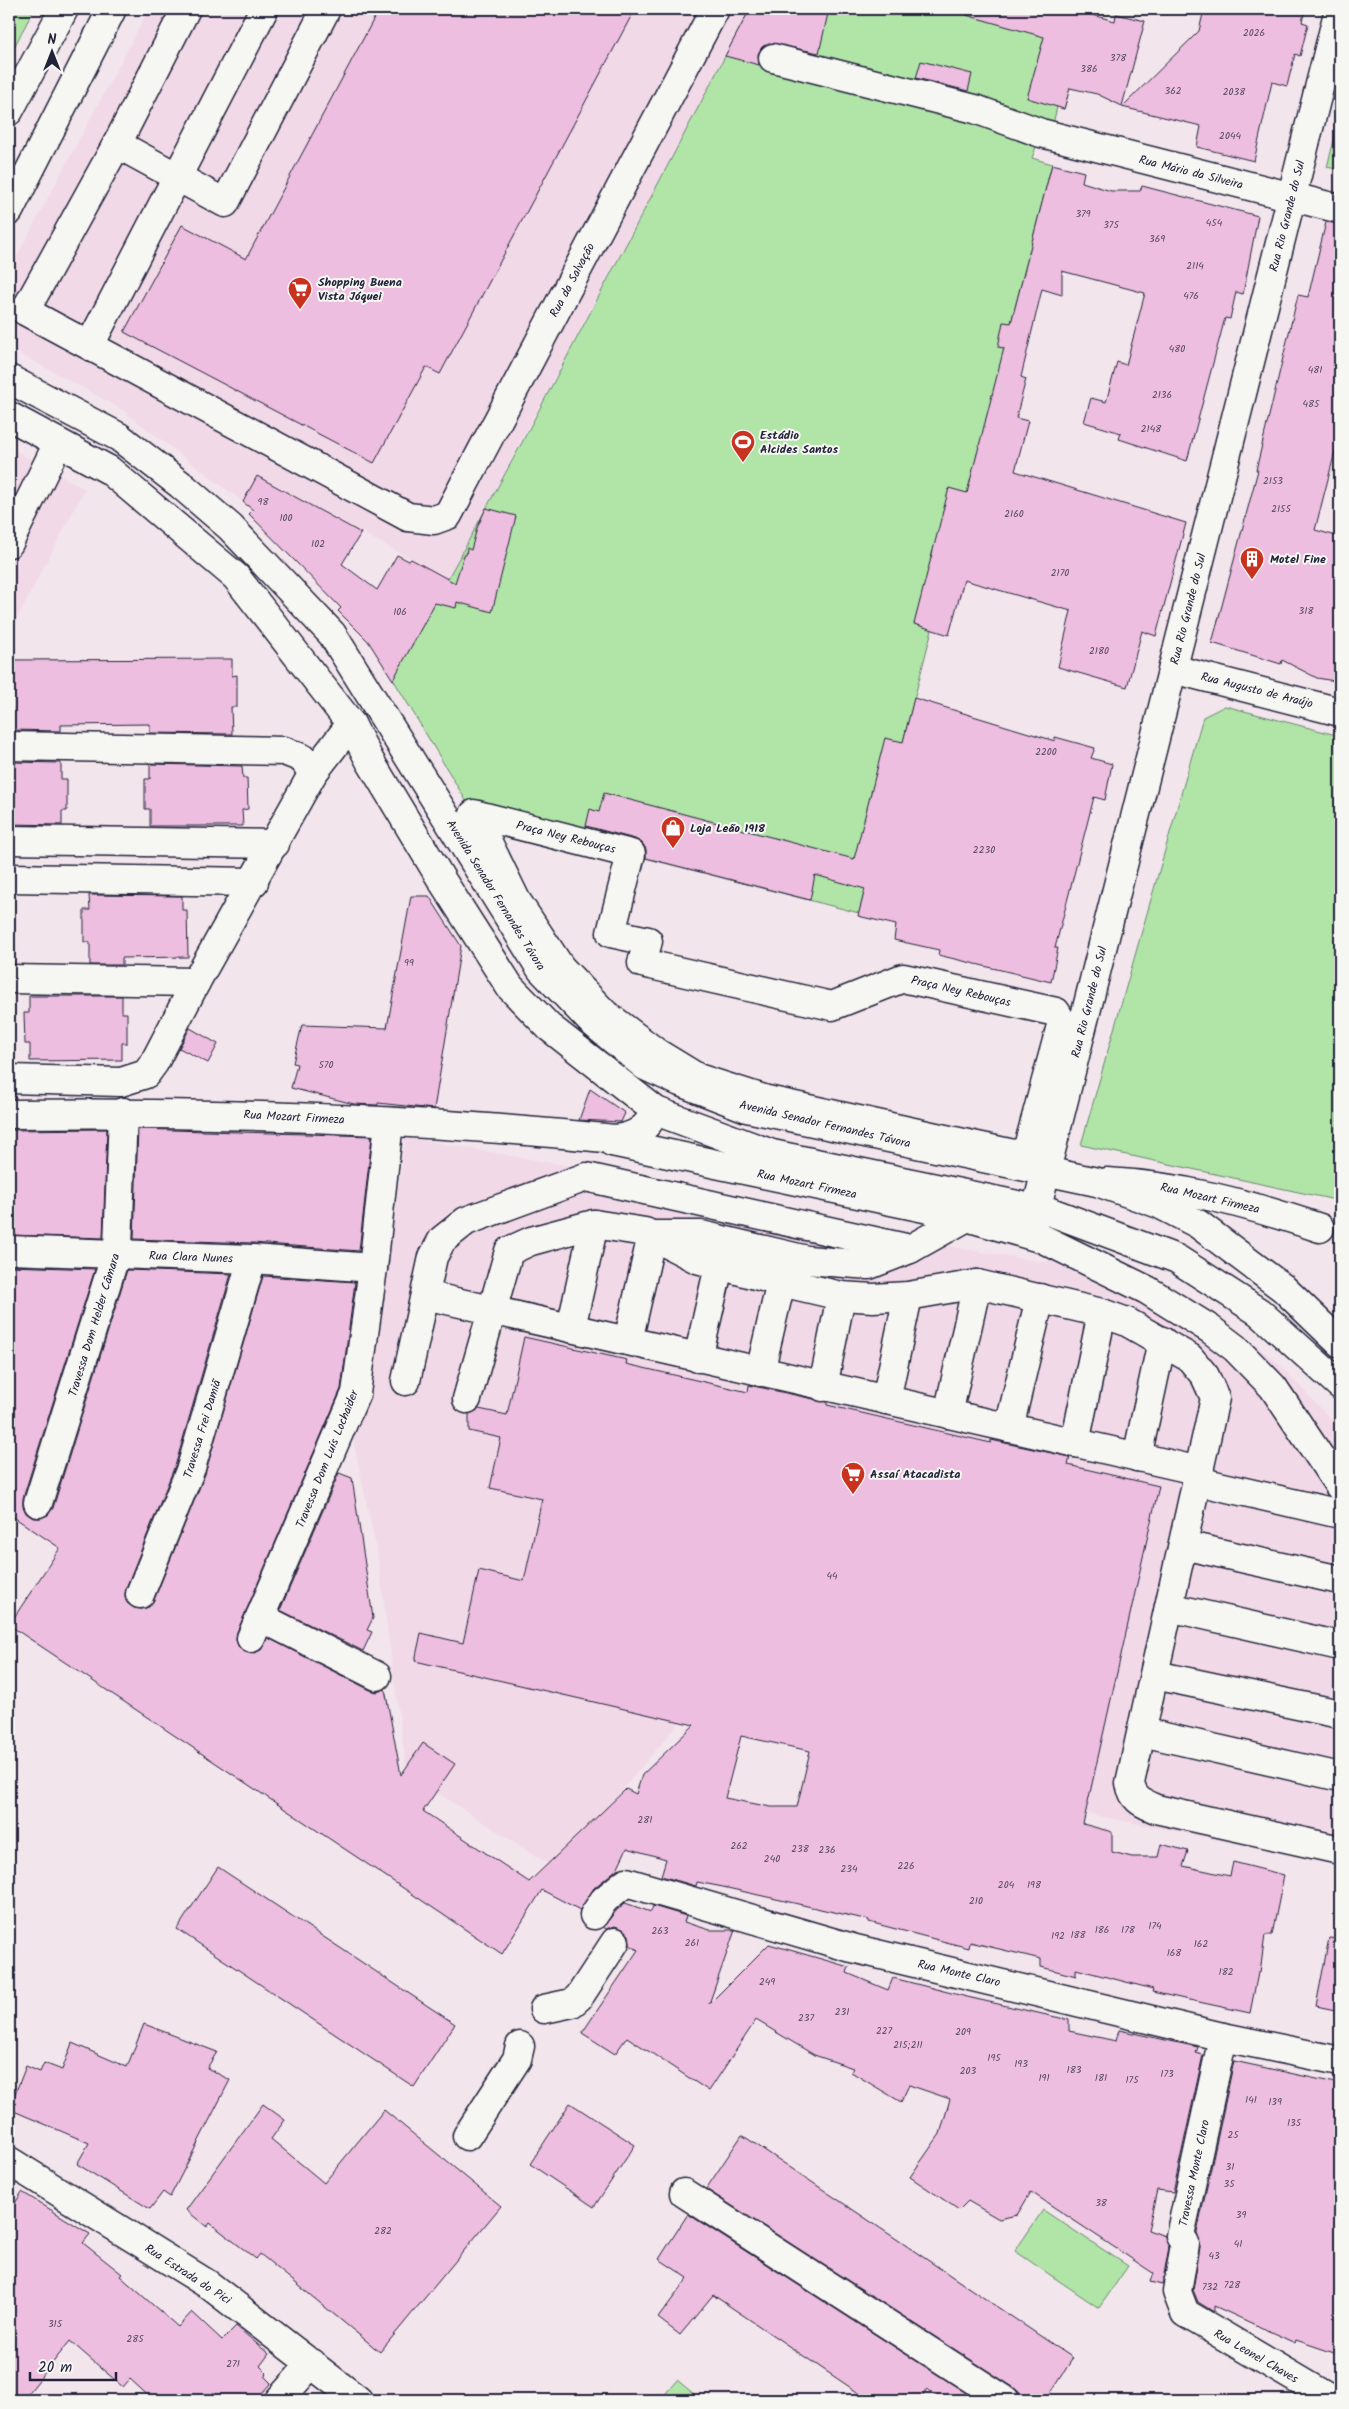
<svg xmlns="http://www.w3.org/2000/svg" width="1349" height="2409" viewBox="0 0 1349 2409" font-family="Kalam,sans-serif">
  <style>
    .built { fill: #f1d9e8 }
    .green { fill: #b0e5a7; stroke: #698471 }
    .building { fill: #edbedf; stroke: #22223b; fill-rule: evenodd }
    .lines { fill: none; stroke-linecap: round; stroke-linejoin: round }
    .minor-casing { stroke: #22223b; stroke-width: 31 }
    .major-casing { stroke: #22223b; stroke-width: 31 }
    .minor { stroke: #f6f6f2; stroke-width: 28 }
    .major { stroke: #f6f6f2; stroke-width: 28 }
    .labels { text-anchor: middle; stroke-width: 4; stroke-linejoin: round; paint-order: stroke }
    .number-label { font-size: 10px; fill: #554964 }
    .street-label { font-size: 12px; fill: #22223b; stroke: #f6f6f2 }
    .poi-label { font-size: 12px; font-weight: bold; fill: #22223b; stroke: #f6f6f2; text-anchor: start }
  </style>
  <rect width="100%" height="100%" fill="#f3e5ec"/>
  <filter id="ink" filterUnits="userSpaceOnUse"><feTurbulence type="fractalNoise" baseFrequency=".02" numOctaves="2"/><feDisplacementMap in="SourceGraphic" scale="10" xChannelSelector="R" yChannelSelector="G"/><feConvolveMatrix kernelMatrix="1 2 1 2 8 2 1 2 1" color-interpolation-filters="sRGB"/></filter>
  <g filter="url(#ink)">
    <g class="built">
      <polygon points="149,9 750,9 448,579 257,476 243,502 118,407 9,348 9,271"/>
      <polygon points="9,447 85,489 9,633"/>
      <polygon points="405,1137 637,1178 964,1249 1043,1262 1096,1251 1170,1287 1217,1314 1279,1364 1340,1429 1340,1865 1085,1813 681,1720 556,1869 407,1773 377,1552 353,1439 372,1385"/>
    </g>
    <g class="green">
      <polygon points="9,9 34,9 9,57"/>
      <polygon points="750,9 1079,9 1090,13 1064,109 1057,107 1053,124 1041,133 1032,158 1052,164 859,913 474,814 393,679 518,450"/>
      <polygon points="1340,117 1340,170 1327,167"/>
      <polygon points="1225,706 1340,736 1340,1201 1081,1145 1203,717"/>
      <polygon points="1043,2210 1128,2266 1099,2308 1015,2251"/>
      <polygon points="677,2380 701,2400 660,2400"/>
    </g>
    <g class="building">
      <polygon points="379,9 635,9 440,374 426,367 374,463 124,332 182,225 246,259"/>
      <polygon points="750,9 829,9 819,53 769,43 762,47 758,54 759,65 725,56"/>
      <polygon points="967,9 1070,9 1115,21 1116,14 1145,21 1122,106 1097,94 1070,88 1064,109 1027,98 1044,37 966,15"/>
      <polygon points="1204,9 1305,9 1302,22 1308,24 1300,56 1295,54 1287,86 1272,82 1254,161 1197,147 1201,126 1122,107 1199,31"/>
      <polygon points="921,61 972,74 968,91 916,78"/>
      <polygon points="1052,164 1084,172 1082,182 1111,191 1140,191 1142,186 1258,216 1243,294 1236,292 1230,319 1225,318 1187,461 1119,439 1121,433 1084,422 1091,398 1106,402 1117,362 1126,365 1145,293 1062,271 1062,295 1042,289 1021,377 1026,379 1016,418 1028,421 1015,471 1186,523 1156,636 1142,631 1127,687 1058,667 1071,611 964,580 949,635 914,624 949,488 967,493 1004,348 998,347 1003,322 1011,323"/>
      <polygon points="1326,222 1340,224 1340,432 1315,530 1340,537 1340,682 1317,678 1282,660 1281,664 1212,643 1258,470 1256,470 1298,295 1308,297"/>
      <polygon points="257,476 361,533 342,564 377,590 397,555 409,561 411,559 455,583 464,555 466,555 467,548 471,550 477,528 486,508 516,516 492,612 457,602 456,608 435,603 393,680 368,641 338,611 341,608 249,514 253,510 243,502"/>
      <polygon points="232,659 232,676 237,675 237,707 231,707 232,734 150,733 150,724 61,725 61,731 12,730 12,708 9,708 9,677 12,677 12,660"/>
      <polygon points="914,698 1055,741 1055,737 1095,748 1091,758 1112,764 1105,800 1094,797 1055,948 1058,948 1051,982 938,955 939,950 894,940 896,925 858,916 865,889 815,875 810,900 646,858 646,849 642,843 635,839 586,826 590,809 599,812 604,793 854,859 885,738 903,742"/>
      <polygon points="9,762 61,763 61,779 67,779 67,811 62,811 62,825 9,824"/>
      <polygon points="150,764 242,766 243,778 247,778 248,809 242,810 243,826 150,826 150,809 145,809 145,779 150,779"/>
      <polygon points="89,895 182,896 182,910 187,910 188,957 122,958 122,965 90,965 90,942 84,942 84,910 90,910"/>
      <polygon points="411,896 429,896 461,946 434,1109 378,1103 378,1105 354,1104 291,1088 297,1064 293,1063 302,1025 387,1028"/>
      <polygon points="29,996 122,996 122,1013 127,1013 127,1043 122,1043 122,1060 30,1061 30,1044 25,1044 24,1013 29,1013"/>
      <polygon points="190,1028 218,1044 208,1063 179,1048"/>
      <polygon points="590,1089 625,1113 621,1122 579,1120"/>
      <polygon points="107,1129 103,1238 9,1235 9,1130"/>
      <polygon points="138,1129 372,1136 359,1251 253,1243 134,1239"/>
      <path d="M9 1266 95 1269 23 1498V1506L26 1513 33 1518H41L48 1515 53 1508 127 1270 231 1274 176 1463 126 1588 125 1596 127 1603 134 1608 142 1609 149 1607 154 1600 205 1474 263 1276 355 1282 341 1389 237 1632 236 1640 239 1648 245 1652 252 1654 261 1650 268 1638 370 1690 377 1692 385 1689 401 1775 423 1743 455 1764 423 1811 529 1882 626 1789 636 1794 642 1775 694 1725 415 1661 421 1633 463 1643 479 1570 524 1581 542 1499 490 1488 501 1438 469 1431V1414L479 1409 507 1415 524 1337 627 1360 626 1364 748 1392 749 1385 827 1402V1405L991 1443V1440L1070 1457 1068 1465 1159 1486 1083 1824 1112 1832V1852L1132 1857H1158L1161 1844 1188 1851 1183 1866 1230 1876 1233 1862 1284 1875 1272 1935H1265L1260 1973H1258L1250 2013 1152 1992 1153 1989 1076 1969V1976L1041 1967V1959L970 1942 969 1948 869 1922V1920L723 1887 697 1882 696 1886 661 1876 666 1859 627 1848 617 1869 594 1888 580 1910 542 1890 502 1954 9 1625 60 1548 9 1514V1371L14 1353 9 1352ZM741 1736 810 1751 797 1807H771L725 1798Z"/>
      <polygon points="339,1473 352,1478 373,1618 367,1630 372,1632 363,1651 280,1610"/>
      <polygon points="218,1867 455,2024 414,2087 177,1929"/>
      <polygon points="625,1903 651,1912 653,1906 686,1916 684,1922 710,1930 735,1930 709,2004 769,1944 849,1967 847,1973 888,1990 893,1978 967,1997 1069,2020 1069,2031 1116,2041 1119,2030 1198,2047 1196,2053 1203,2055 1173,2192 1157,2190 1148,2230 1165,2236 1169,2247 1162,2285 1150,2282 1153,2273 1031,2192 1017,2215 999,2219 968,2201 959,2210 910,2177 940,2134 950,2099 909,2085 901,2102 851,2072 853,2068 814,2055 756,2020 709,2091 627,2037 615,2054 582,2033 638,1950 630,1945 629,1935 623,1929 615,1926 606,1929 603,1927 616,1911"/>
      <polygon points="1329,1938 1340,1939 1340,2011 1316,2006"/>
      <polygon points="144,2024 217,2052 207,2068 230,2080 170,2197 163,2192 150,2209 77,2164 89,2143 9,2109 26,2066 40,2072 44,2063 62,2070 72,2043 127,2067"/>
      <polygon points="1234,2061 1340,2084 1340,2355 1296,2340 1295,2343 1214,2306 1214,2312 1198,2302 1193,2290 1200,2247 1197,2233"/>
      <polygon points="570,2103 635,2145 594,2207 530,2164"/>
      <polygon points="263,2104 285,2120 271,2139 324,2183 384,2110 501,2206 380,2352 260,2254 256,2259 210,2223 207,2227 186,2210"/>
      <polygon points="742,2135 1073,2358 1046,2400 1021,2400 1019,2392 1013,2387 706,2189"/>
      <polygon points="22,2192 90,2234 83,2243 122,2274 120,2276 178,2327 192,2312 222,2340 236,2326 269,2354 260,2366 267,2373 264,2376 271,2383 255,2400 153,2400 130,2379 123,2387 70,2341 23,2400 9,2400 9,2213"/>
      <polygon points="688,2214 977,2400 942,2400 927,2390 920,2400 869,2400 713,2295 680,2335 658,2318 688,2278 659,2259"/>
    </g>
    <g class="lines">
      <defs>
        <g id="minor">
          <polyline points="186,9 117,144 25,311 408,517 434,520 448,515 715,9"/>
          <polyline points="773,58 975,109 1041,133 1340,209"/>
          <polyline points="9,111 64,9"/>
          <polyline points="117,144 225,203 326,9"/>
          <polyline points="9,211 112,9"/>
          <polyline points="90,345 264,9"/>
          <polyline points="9,543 58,443"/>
          <polyline points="1173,669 1340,712"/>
          <polyline points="9,746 284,751 302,758 313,773"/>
          <polygon points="474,814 631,854 611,933 648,941 642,963 832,1006 903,978 1056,1012 1062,1022 1028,1147 1018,1155 767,1100 698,1078 657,1053 604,1013 561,968 516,900"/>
          <polyline points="9,840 275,844"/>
          <polyline points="9,878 254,882"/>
          <polyline points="9,979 196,982"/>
          <polyline points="9,1079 121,1082 146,1074 154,1063 196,982 313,773 351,724"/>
          <path d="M9 1114C211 1111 414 1119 615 1139 636 1137 646 1129 656 1111"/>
          <polyline points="612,1142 967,1217 976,1216"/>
          <path d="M1107 1182C1183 1186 1248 1204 1320 1228"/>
          <polyline points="1030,1234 1339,9"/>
          <polyline points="656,1235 701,1235 807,1260 869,1265 910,1249 967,1217 1043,1239 1147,1290 1210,1329 1235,1348 1273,1387 1340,1487"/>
          <polyline points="9,1250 252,1259 373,1268"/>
          <polyline points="425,1295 1200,1471"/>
          <polyline points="571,1328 594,1224"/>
          <polyline points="628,1341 652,1235"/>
          <polyline points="698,1358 719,1266"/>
          <polyline points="760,1372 781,1282"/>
          <polyline points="406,1381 433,1257 442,1240 466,1221 586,1177 910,1249"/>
          <polyline points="823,1387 841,1296"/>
          <path d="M467 1399 509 1251 531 1241 594 1224 645 1232 697 1259 781 1282 841 1296 873 1298 908 1296 977 1284 1102 1313 1127 1322 1190 1358 1205 1376 1215 1398 1130 1783C1133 1800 1142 1803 1156 1809L1340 1850"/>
          <polyline points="886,1400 908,1296"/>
          <polyline points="948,1414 977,1284"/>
          <polyline points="1009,1428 1040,1298"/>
          <polyline points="1075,1443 1102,1313"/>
          <polyline points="1137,1457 1162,1341"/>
          <polyline points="1197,1481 1340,1514"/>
          <polyline points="38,1503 118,1247 123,1112"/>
          <polyline points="1183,1545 1340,1580"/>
          <polyline points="140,1594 191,1468 252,1259"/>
          <polyline points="1169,1607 1340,1646"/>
          <polyline points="260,1617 377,1676"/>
          <polyline points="251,1638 356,1393 373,1268 389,1122"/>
          <polyline points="1155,1675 1340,1714"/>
          <polyline points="1142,1732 1340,1777"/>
          <polyline points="594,1915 604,1900 626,1882 852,1948 1223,2037 1340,2061"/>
          <polyline points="544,2009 572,2003 579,1997 615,1942"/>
          <polyline points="1223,2037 1180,2236 1185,2244 1177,2292 1185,2313 1332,2400"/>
          <polyline points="467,2136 517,2059 520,2046"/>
          <polyline points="9,2161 209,2285 358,2400"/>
          <polyline points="684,2193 1005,2400"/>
          <polyline points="279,2400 312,2363"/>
        </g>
        <g id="major">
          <polyline points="9,379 119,437 181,485 230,527 332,634 541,969 591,1021 645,1066 680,1082 747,1108 1097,1182 1159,1204 1198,1224 1283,1288 1340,1343"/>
          <polyline points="9,416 109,470 236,577 351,724 370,761 443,882 510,987 549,1027 656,1111 772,1154 1051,1212 1177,1259 1259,1312 1340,1385"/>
        </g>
      </defs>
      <use href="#minor" class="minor-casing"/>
      <use href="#major" class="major-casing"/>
      <use href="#minor" class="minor"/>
      <use href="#major" class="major"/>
    </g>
  </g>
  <defs>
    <symbol id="supermarket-pin" viewBox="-11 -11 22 30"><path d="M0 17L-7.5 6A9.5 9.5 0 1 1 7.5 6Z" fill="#c8321e" stroke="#f6f6f2"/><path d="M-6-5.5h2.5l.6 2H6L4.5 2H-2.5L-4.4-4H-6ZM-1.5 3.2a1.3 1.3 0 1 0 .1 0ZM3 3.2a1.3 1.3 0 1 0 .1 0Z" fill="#fff"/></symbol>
    <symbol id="stadium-pin" viewBox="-11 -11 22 30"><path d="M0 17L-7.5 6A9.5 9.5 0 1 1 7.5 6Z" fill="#c8321e" stroke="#f6f6f2"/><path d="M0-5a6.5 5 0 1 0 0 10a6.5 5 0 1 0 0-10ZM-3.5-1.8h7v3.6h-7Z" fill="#fff"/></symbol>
    <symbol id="building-pin" viewBox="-11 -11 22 30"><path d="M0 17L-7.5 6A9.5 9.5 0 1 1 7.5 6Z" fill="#c8321e" stroke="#f6f6f2"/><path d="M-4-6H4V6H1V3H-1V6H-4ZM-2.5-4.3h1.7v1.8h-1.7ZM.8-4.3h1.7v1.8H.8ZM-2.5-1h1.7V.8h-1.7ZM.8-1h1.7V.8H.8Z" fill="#fff"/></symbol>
    <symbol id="shop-pin" viewBox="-11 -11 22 30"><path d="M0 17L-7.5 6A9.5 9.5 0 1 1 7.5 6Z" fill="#c8321e" stroke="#f6f6f2"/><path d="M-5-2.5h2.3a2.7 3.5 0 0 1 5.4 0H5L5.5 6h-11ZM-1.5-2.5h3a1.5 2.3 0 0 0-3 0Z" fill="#fff"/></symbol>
  </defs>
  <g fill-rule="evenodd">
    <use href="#supermarket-pin" x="286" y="275" width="28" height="38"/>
    <use href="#stadium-pin" x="729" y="428" width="28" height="38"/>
    <use href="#building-pin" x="1238" y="545" width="28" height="38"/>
    <use href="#shop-pin" x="659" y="814" width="28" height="38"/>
    <use href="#supermarket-pin" x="839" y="1460" width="28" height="38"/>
  </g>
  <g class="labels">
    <g class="number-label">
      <text x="1254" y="36">2026</text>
      <text x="1118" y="61">378</text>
      <text x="1089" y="72">386</text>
      <text x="1173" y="94">362</text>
      <text x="1234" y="95">2038</text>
      <text x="1230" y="139">2044</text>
      <text x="1083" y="217">379</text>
      <text x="1214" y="226">454</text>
      <text x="1111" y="228">375</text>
      <text x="1157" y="242">369</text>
      <text x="1195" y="269">2114</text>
      <text x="1191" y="299">476</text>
      <text x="1177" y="352">480</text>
      <text x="1315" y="373">481</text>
      <text x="1162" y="398">2136</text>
      <text x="1311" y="407">485</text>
      <text x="1151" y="432">2148</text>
      <text x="1273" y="484">2153</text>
      <text x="263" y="505">98</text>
      <text x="1281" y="512">2155</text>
      <text x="1014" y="517">2160</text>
      <text x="286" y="521">100</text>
      <text x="318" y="547">102</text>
      <text x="1060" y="576">2170</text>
      <text x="1306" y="614">318</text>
      <text x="400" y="615">106</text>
      <text x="1099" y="654">2180</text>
      <text x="1046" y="755">2200</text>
      <text x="984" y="853">2230</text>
      <text x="409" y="966">99</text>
      <text x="326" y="1068">570</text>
      <text x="832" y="1579">44</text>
      <text x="645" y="1823">281</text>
      <text x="739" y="1849">262</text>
      <text x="800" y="1852">238</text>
      <text x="827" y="1853">236</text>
      <text x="772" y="1862">240</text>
      <text x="906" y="1869">226</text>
      <text x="849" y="1872">234</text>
      <text x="1006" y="1888">204</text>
      <text x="1034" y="1888">198</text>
      <text x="976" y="1904">210</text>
      <text x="1155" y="1929">174</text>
      <text x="1102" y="1933">186</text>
      <text x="1128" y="1933">178</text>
      <text x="660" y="1934">263</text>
      <text x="1078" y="1938">188</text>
      <text x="1058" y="1939">192</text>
      <text x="692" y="1946">261</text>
      <text x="1201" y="1947">162</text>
      <text x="1174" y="1956">168</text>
      <text x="1226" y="1975">182</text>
      <text x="767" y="1985">249</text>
      <text x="842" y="2015">231</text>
      <text x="806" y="2021">237</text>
      <text x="884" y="2034">227</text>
      <text x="963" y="2035">209</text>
      <text x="908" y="2048">215;211</text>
      <text x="994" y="2061">195</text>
      <text x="1021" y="2067">193</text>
      <text x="1074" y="2073">183</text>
      <text x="968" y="2074">203</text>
      <text x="1167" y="2077">173</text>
      <text x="1044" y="2081">191</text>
      <text x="1101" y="2081">181</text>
      <text x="1132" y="2083">175</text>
      <text x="1251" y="2103">141</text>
      <text x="1275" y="2105">139</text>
      <text x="1294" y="2126">135</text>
      <text x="1233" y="2138">25</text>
      <text x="1230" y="2170">31</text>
      <text x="1229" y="2187">35</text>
      <text x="1101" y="2206">38</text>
      <text x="1241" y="2218">39</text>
      <text x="383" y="2234">282</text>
      <text x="1238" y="2247">41</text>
      <text x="1214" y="2259">43</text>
      <text x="1232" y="2288">728</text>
      <text x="1210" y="2290">732</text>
      <text x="55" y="2327">315</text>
      <text x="135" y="2342">285</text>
      <text x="233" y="2367">271</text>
    </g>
    <g class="street-label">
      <text transform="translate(1191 172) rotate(14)" y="4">Rua Mário da Silveira</text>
      <text transform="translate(1287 216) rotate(-76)" y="4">Rua Rio Grande do Sul</text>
      <text transform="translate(572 280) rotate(-62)" y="4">Rua da Salvação</text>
      <text transform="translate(1188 609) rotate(-76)" y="4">Rua Rio Grande do Sul</text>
      <text transform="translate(1257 690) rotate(14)" y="4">Rua Augusto de Araújo</text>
      <text transform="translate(566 837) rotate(14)" y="4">Praça Ney Rebouças</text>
      <text transform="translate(496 895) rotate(58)" y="4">Avenida Senador Fernandes Távora</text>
      <text transform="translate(961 991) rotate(13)" y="4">Praça Ney Rebouças</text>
      <text transform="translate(1089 1002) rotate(-76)" y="4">Rua Rio Grande do Sul</text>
      <text transform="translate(294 1117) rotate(3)" y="4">Rua Mozart Firmeza</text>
      <text transform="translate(825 1124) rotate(13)" y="4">Avenida Senador Fernandes Távora</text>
      <text transform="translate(807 1184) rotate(12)" y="4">Rua Mozart Firmeza</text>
      <text transform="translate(1210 1198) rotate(13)" y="4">Rua Mozart Firmeza</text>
      <text transform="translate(191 1257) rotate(2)" y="4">Rua Clara Nunes</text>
      <text transform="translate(94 1325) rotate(-73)" y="4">Travessa Dom Helder Câmara</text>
      <text transform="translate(202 1429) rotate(-73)" y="4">Travessa Frei Damiã</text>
      <text transform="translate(327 1459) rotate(-68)" y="4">Travessa Dom Luís Lochaider</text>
      <text transform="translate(959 1973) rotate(13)" y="4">Rua Monte Claro</text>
      <text transform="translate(1194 2173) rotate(-78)" y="4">Travessa Monte Claro</text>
      <text transform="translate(188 2274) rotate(33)" y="4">Rua Estrada do Pici</text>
      <text transform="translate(1256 2356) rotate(30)" y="4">Rua Leonel Chaves</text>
    </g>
    <g class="poi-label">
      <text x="318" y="286">Shopping Buena<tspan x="318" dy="14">Vista Jóquei</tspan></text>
      <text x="760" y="439">Estádio<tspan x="760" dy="14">Alcides Santos</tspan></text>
      <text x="1270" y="563">Motel Fine</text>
      <text x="690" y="832">Loja Leão 1918</text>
      <text x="870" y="1478">Assaí Atacadista</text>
    </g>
  </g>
  <rect width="1349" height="2409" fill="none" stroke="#f6f6f2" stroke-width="30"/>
  <rect x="15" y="15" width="1319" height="2379" fill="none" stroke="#22223b" stroke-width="2" filter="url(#ink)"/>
  <g transform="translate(52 52)" stroke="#f6f6f2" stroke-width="4" paint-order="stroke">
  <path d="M0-4L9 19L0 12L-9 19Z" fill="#22223b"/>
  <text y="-8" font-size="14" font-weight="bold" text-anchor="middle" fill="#22223b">N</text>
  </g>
  <path d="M30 2372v8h86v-8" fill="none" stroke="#22223b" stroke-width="2.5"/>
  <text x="38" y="2372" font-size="15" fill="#22223b" stroke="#f6f6f2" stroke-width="4" paint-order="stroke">20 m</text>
</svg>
